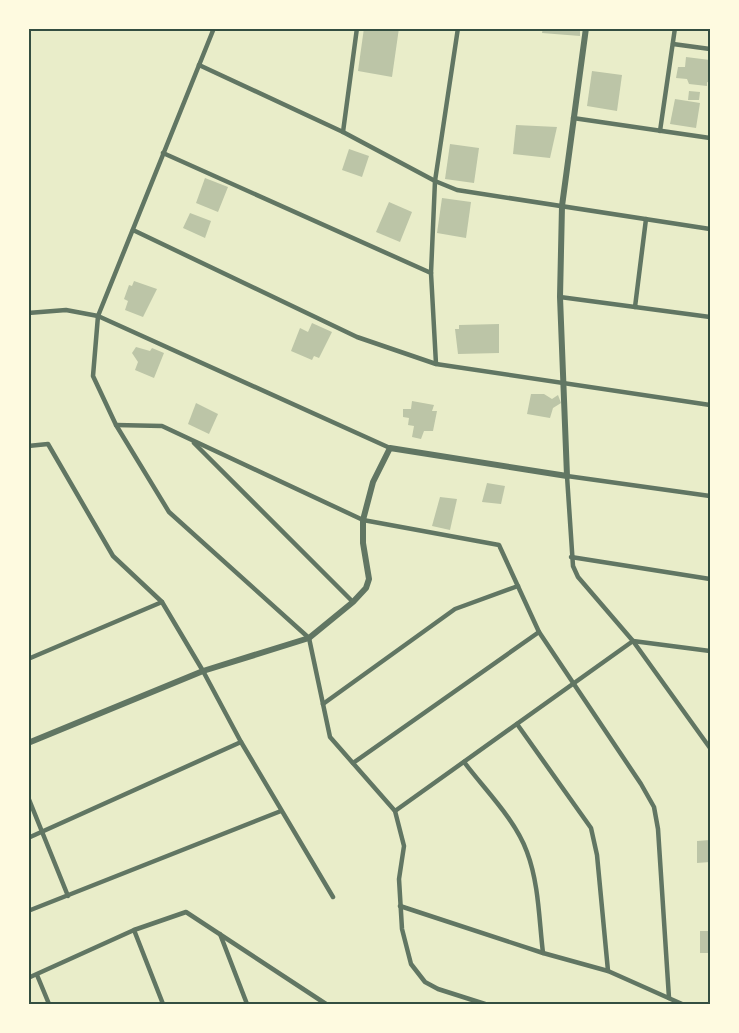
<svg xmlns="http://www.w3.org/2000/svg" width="739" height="1033" viewBox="0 0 739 1033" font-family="'Alegreya Sans',sans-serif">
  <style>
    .building { fill: #bcc5a7 }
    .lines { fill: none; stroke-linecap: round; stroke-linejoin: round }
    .minor { stroke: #617663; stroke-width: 4.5 }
    .tertiary { stroke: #617663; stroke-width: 6 }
    .neatline { fill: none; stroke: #344e41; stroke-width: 2 }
  </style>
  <rect width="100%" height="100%" fill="#e9edc9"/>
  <g class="building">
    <polygon points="364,28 399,28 392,77 358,71"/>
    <polygon points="543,28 580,28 580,36 542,33"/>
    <polygon points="686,57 710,60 710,83 707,82 707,86 689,84 687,79 676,78 678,67 685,67"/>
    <polygon points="592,71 622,75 617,111 587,106"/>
    <polygon points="689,91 700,92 699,100 688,100"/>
    <polygon points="675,99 700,103 696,128 670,124"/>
    <polygon points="516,125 557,127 550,158 513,154"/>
    <polygon points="450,144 479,148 474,183 445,179"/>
    <polygon points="349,149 369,156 362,177 342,170"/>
    <polygon points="205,178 228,187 218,212 196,203"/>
    <polygon points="442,198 471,202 466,238 437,233"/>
    <polygon points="389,202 412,212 400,242 376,232"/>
    <polygon points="190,213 211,221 205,238 183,228"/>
    <polygon points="134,281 157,289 143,317 125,310 128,301 124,299 129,285 132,286"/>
    <polygon points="312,323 332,332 319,358 314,356 312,360 291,351 300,328 308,332"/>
    <polygon points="499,324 499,353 458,354 455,329 459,329 459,325"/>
    <polygon points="136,347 150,351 152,348 164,353 154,378 135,370 138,362 132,353"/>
    <polygon points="531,394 544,394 552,399 558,395 561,403 553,408 550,418 527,414"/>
    <polygon points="412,401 434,405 432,411 437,411 433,431 424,431 421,439 412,437 414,426 408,425 409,418 403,417 403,409 411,409"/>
    <polygon points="196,403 218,414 209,434 188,424"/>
    <polygon points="487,483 505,486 501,504 482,502"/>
    <polygon points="440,497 457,499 450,530 432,526"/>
    <polygon points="710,840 710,862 697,863 697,841"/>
    <rect x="700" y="931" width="10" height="22"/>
  </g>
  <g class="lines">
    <g class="minor">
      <polyline points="214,28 98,316 93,376 116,425 169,512 309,638 330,737 395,811 404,846 399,879 402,929 411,964 425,982 438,989 485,1004"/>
      <polyline points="673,44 710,49"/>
      <polyline points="199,65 343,132 435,181 457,190 710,229"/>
      <polyline points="573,118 710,138"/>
      <polyline points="660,131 675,28"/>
      <polyline points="343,132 357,28"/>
      <polyline points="163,153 431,273"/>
      <polyline points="133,230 357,337 436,364 710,405"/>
      <polyline points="560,297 710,317"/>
      <polyline points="635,307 646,219"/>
      <polyline points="28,313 66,310 98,316 390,448"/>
      <polyline points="436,364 431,273 435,181 458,28"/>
      <polyline points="116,425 162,426 363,520 499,545 539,632 641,784 654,807 658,829 669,998"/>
      <polyline points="194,443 353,602"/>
      <polyline points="28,446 48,444 113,556 162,602 203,671 241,742 28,838"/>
      <polyline points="710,496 567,476 573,566 578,577 633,641 710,748"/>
      <polyline points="571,557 710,579"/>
      <polyline points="28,659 162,602"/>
      <polyline points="323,704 455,609 518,586"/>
      <polyline points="517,724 591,828 597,855 608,971"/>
      <polyline points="241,742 333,897"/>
      <path d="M464 762C485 790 515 819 527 852 539 884 539 920 543 953"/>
      <polyline points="353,763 539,632"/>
      <polyline points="28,797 68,896"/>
      <polyline points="395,811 633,641 710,651"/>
      <polyline points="400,906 543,953 608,971 682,1004"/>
      <polyline points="28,911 281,811"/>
      <polyline points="134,930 163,1004"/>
      <polyline points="220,934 247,1004"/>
      <polyline points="37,975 49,1004"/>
      <polyline points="28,978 134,930 186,912 326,1004"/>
    </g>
    <polyline class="tertiary" points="28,743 203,671 309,638 353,602 366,588 369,579 363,543 363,520 373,482 390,448 567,476 560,297 562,206 586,28"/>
  </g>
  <rect width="739" height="1033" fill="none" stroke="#fefae0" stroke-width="60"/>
  <rect x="30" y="30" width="679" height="973" class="neatline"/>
</svg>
